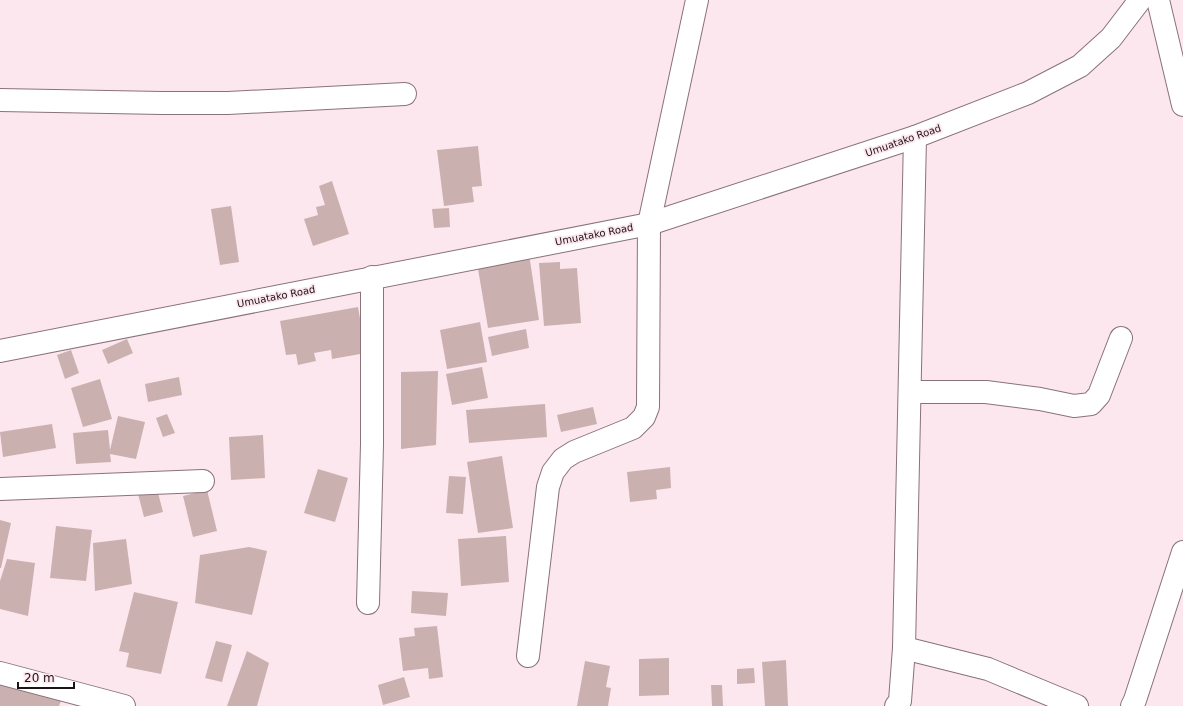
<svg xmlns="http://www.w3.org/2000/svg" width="1183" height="706" viewBox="0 0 1183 706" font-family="'DejaVu Sans',sans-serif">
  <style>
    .building { fill: #cbb0b0 }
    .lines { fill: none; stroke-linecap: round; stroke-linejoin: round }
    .street-casing { stroke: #897279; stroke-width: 24 }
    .street { stroke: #fff; stroke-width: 22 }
    .labels { text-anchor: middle; stroke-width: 3.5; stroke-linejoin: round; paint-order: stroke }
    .street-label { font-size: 10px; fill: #1c1315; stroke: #fde7ee }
  </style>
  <rect width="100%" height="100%" fill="#fde7ee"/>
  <g class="building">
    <polygon points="478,146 482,186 472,187 474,202 444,206 437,150"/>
    <polygon points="332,181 349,234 313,246 304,219 318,215 316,207 325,205 319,186"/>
    <polygon points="231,206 239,262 220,265 211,209"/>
    <polygon points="449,208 450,227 434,228 432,209"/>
    <polygon points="529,254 539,320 488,328 477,263"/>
    <polygon points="560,262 560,269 577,268 581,323 544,326 539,263"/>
    <polygon points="358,307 366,353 332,359 331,350 314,353 316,361 298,365 296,354 286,355 280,321"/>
    <polygon points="480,322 487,362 447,369 440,330"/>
    <polygon points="526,329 529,348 492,356 488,337"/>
    <polygon points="127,339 133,353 108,364 102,350"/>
    <polygon points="71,350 79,373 65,379 57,355"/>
    <polygon points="482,367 488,398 452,405 446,374"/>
    <polygon points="438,371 436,445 401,449 401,372"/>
    <polygon points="179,377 182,395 148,402 145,384"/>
    <polygon points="100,379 112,419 83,427 71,388"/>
    <polygon points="545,404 547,437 469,443 466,410"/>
    <polygon points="593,407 597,424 561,432 557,415"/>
    <polygon points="167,414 175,433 163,437 156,418"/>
    <polygon points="118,416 145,422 136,459 110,454 111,462 76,464 73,433 108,430 110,450"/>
    <polygon points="52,424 56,448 3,457 0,432"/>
    <polygon points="263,435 265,478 231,480 229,437"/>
    <polygon points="502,456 513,528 478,533 467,462"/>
    <polygon points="670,467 671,488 656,490 657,499 630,502 627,472"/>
    <polygon points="318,469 348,478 335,522 304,513"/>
    <polygon points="449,476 466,477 463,514 446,513"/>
    <polygon points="156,485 163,512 144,517 137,490"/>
    <polygon points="207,490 217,531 193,537 183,496"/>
    <polygon points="0,520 11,523 1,568 0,568"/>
    <polygon points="56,526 92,530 86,581 50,578"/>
    <polygon points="506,536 509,582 461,586 458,539"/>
    <polygon points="126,539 132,584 95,591 93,543"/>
    <polygon points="249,547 267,551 252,615 195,603 200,555"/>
    <polygon points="7,559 35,563 28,616 0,609 0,581"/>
    <polygon points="412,591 448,593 446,616 411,613"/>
    <polygon points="134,592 178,602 161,674 126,667 129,653 119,651"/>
    <polygon points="437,626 443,677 429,679 428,668 403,671 399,638 415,636 414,628"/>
    <polygon points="216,641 232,645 222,682 205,678"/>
    <polygon points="247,651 269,663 257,706 227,706"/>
    <polygon points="669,658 669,695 639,696 639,659"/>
    <polygon points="786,660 788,706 765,706 762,662"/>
    <polygon points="585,661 610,666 606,687 611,688 608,706 577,706"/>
    <polygon points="754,668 755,683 737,684 737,669"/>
    <polygon points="404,677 410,697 383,705 378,685"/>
    <polygon points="0,685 61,701 59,706 0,706"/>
    <polygon points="711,685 722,685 723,706 712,706"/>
  </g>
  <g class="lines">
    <defs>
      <g id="street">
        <polyline points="1158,0 1183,105"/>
        <polyline points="0,100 162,103 228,103 405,94"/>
        <polyline points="0,351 649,224 915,137 1028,93 1080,66 1111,38 1140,0"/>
        <polyline points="910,392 986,392 1040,399 1074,406 1091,404 1099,395 1121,338"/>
        <polyline points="0,489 203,481"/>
        <polyline points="368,603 372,444 372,277"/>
        <polyline points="904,648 988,669 1077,706"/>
        <polyline points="528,656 548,487 553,472 563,459 574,452 633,428 644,417 648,407 649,224 697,0"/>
        <polyline points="0,673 124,706"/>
        <polyline points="896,706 900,701 904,648 915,137"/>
        <polyline points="1132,706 1135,700 1183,552"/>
      </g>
    </defs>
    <use href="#street" class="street-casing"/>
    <use href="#street" class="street"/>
  </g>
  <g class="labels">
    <g class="street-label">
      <text transform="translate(903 140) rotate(-19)" y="4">Umuatako Road</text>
      <text transform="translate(594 234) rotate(-11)" y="4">Umuatako Road</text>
      <text transform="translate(276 296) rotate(-11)" y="4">Umuatako Road</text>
    </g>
  </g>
  <path d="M18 682v6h56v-6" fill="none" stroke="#1c1315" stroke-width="2"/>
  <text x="24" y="682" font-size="12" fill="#1c1315" stroke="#fde7ee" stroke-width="3" paint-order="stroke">20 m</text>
</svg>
